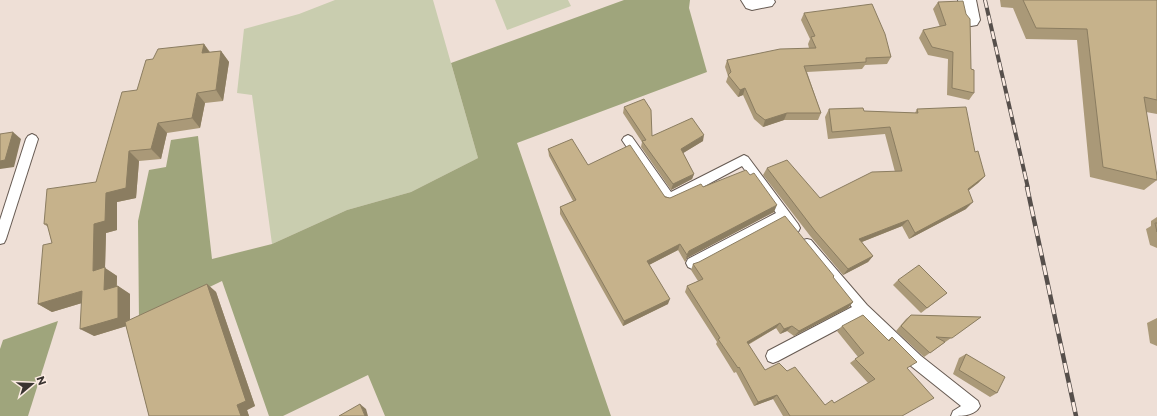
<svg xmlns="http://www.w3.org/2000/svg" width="1157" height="416" viewBox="0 0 1157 416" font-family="Montserrat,sans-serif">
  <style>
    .green { fill: #c9cdaf }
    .forest { fill: #9fa57c }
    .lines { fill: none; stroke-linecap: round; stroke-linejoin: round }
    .lane-casing { stroke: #665a52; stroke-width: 2 }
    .street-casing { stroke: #665a52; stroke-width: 2 }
    .lane { fill: #fff; fill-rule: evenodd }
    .street { fill: #fff; fill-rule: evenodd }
    .rail-far1-casing { stroke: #564f4b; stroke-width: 4 }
    .rail-casing { stroke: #564f4b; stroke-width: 4.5 }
    .rail-far1 { stroke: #fcece3; stroke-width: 2.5; stroke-dasharray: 8; stroke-linecap: butt }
    .rail { stroke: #fcece3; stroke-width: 3; stroke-dasharray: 10; stroke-linecap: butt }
    .wall { fill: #aa9978 }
    .shaded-wall { fill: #8b7d61 }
    .building { fill: #c6b28b; stroke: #8b7d61 }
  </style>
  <rect width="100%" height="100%" fill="#eedfd6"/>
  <g class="green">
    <polygon points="335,0 433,0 478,158 411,192 347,210 272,244 252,95 237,93 244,29 299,14"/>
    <polygon points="495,0 568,0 571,6 507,30"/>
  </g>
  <g class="forest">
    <polygon points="624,0 690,0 689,8 707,72 517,143 611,416 385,416 368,375 283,416 269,416 222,281 139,321 138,221 149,170 166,167 171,140 198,136 212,259 272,244 347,210 411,192 478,158 451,63"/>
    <polygon points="58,321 28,416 0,416 0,349 3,340"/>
  </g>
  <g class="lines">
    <defs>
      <g id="lane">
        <polygon points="32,134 36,136 38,139 6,239 4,243 0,244 0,220 26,139 28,136"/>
        <path d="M628 135 632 137 671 192 740 157 744 155 748 157 798 224 800 228 798 232C790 235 787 228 782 221L696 267 692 269 688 267 686 263 688 259 776 213 742 166 673 203 669 204 665 203 624 143 622 140 624 137Z"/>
        <path d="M807 239 811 240 867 305 921 356 978 401 980 406C975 416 962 416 951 416L953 411 961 406 911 366 861 317 778 361 773 363 768 361 766 356 768 351 852 307 803 248 801 244 803 240Z"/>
      </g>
      <g id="street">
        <polygon points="741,0 774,0 775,2 772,6 752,10 746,8"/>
        <polygon points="958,0 976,0 980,20 977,25 971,26 965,25 962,20"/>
      </g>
    </defs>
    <use href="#lane" class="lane-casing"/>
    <use href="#street" class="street-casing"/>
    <use href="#lane" class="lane"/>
    <use href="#street" class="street"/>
    <defs>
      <polyline id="rail-far1" points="985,0 1028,188"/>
      <polyline id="rail" points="1027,187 1076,416"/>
    </defs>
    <use href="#rail-far1" class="rail-far1-casing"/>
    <use href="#rail" class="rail-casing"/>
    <use href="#rail-far1" class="rail-far1"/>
    <use href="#rail" class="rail"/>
  </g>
  <g class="wall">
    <polygon points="1000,0 1157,0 1157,114 1146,112 1157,176 1157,180 1144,190 1090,177 1077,40 1026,39 1013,8 1001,7"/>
    <polygon points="938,2 971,69 974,93 969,100 947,95 948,59 928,55 919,38 923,30 940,27 933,9"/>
    <polygon points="804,13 891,57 887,64 865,65 862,69 807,72 821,113 818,120 784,120 763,127 754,119 743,95 738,97 726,82 728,76 725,67 727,60 809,48 808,44 810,39 801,20"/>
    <polygon points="204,44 210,52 221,51 229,62 223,101 205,103 200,128 167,133 161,159 139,161 136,198 117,202 117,230 106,233 105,268 117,276 117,286 118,286 130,294 130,320 207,284 216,292 255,406 247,410 249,416 149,416 126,326 94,336 82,303 52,312 38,304 52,243 48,227 44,224 96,182 137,90 153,59"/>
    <polygon points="624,107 652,136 703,141 683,153 694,174 692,179 671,190 641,147 642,142 623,113"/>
    <polygon points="829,109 864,111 915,113 917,109 975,152 985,176 978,183 968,191 966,209 909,239 902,226 862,242 873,256 868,262 843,275 811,237 763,175 767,168 820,198 895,172 885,134 828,139 825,117"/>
    <polygon points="548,149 588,165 670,198 703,187 774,212 687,258 685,262 678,250 649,265 668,304 623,326 560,214 560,207 573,201 549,156"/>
    <polygon points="1157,217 1157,248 1150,245 1146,229 1151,226 1151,221"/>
    <polygon points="693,264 833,278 853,302 848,308 794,336 787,331 780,334 776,328 748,345 765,370 787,371 825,405 834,403 868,383 850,363 858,357 837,331 842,326 888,340 892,337 907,368 902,416 783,416 773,399 754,406 736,372 734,373 716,344 717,342 685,292 687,286 698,281 691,270"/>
    <polygon points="898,280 947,293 921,313 893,285"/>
    <polygon points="911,315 981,317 924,357 896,331 906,319"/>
    <polygon points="1157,318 1157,346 1150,343 1147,323"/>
    <polygon points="966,354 997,393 990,397 953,374 959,358"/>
  </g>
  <g class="shaded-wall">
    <polygon points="204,44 212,56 202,53"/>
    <polygon points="221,51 229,62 223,101 216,90"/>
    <polygon points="745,88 743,95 738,97 740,90"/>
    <polygon points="197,93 205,103 200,128 192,118"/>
    <polygon points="787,113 784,120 763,127 765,120"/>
    <polygon points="158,123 167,133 161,159 151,149"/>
    <polygon points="13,132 21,139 14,167 0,169 0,161"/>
    <polygon points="704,135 703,141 680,155 681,149"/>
    <polygon points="129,151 139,161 136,198 117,202 117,230 106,233 105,268 117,276 116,298 104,290 93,271 94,224 106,193"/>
    <polygon points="694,174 692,179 671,190 673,184"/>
    <polygon points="985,176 978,183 961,196 968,189"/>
    <polygon points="973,202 966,209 909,239 915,233"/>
    <polygon points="777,205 774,212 687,258 685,262 687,255 689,251"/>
    <polygon points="908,220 902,226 854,245 859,239"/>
    <polygon points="680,244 678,250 645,267 647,261"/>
    <polygon points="873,256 868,262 843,275 848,269"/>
    <polygon points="207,284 216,292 255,406 247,410 249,416 241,416 237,405"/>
    <polygon points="118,286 130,294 130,325 94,336 80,329"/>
    <polygon points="82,291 95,299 52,312 38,304"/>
    <polygon points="670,299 668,304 623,326 624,321"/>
    <polygon points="853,302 848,308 794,336 799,331"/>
    <polygon points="780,323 776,328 743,347 747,342"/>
    <polygon points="792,326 787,331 780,334 784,329"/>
    <polygon points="777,395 773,399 754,406 758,402"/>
    <polygon points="360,404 366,409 368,416 365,416"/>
  </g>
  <g class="building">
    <polygon points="1023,0 1157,0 1157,100 1144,97 1157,176 1157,180 1103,167 1087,29 1036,28"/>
    <polygon points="963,1 966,14 970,19 971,69 974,70 974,93 952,88 953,52 932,47 923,30 946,25 938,2"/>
    <polygon points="872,4 885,34 891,57 866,58 866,62 804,66 821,113 787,113 765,120 756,113 745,88 740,90 728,75 731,72 727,60 780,49 816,48 811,37 815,36 804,13"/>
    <polygon points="204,44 202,53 221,51 216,90 197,93 192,118 158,123 151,149 129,151 126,188 106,193 105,221 94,224 93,271 105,267 104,290 118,286 118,318 80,329 82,291 38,304 43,245 52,243 47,224 44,224 47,189 96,182 122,92 137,90 146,60 153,59 158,49"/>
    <polygon points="644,99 651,110 652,136 692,118 704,135 681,149 694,174 673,184 642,141 646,140 624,107"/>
    <polygon points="966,107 975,152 978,151 985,176 968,189 973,202 915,233 908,220 859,239 873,256 848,269 815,231 767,168 787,160 820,198 872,172 902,171 890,127 832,132 829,109 863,108 864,111 918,113 917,109"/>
    <polygon points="13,132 5,160 0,161 0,134"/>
    <polygon points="572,139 588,165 630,145 665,197 670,198 701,184 703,187 746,170 750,175 754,173 777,205 689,251 687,255 680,244 647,261 670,299 624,321 560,207 576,200 548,149"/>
    <polygon points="785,216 834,276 833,277 853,302 799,331 792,326 784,329 780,323 747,342 765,370 779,363 787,371 795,367 825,405 832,400 834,403 875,379 855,359 864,353 842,326 863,315 889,341 892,337 917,362 907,368 934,398 902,416 790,416 777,395 758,402 739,367 738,368 718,339 720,338 687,286 703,279 693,264 699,262"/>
    <polygon points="1155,223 1157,223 1157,232"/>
    <polygon points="919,265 947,293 927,308 898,280"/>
    <polygon points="207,284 246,401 237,405 241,416 149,416 125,322"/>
    <polygon points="911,315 981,317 952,338 936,337 945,342 930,353 901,326"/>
    <polygon points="966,354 1005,377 997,393 959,370"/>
    <polygon points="360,404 365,416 339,416"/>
  </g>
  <g transform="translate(32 384) rotate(71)" stroke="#fcece3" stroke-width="3" paint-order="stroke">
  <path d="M0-3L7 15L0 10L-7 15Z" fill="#393330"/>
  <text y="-6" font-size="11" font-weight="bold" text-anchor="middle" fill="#393330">N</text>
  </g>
</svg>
